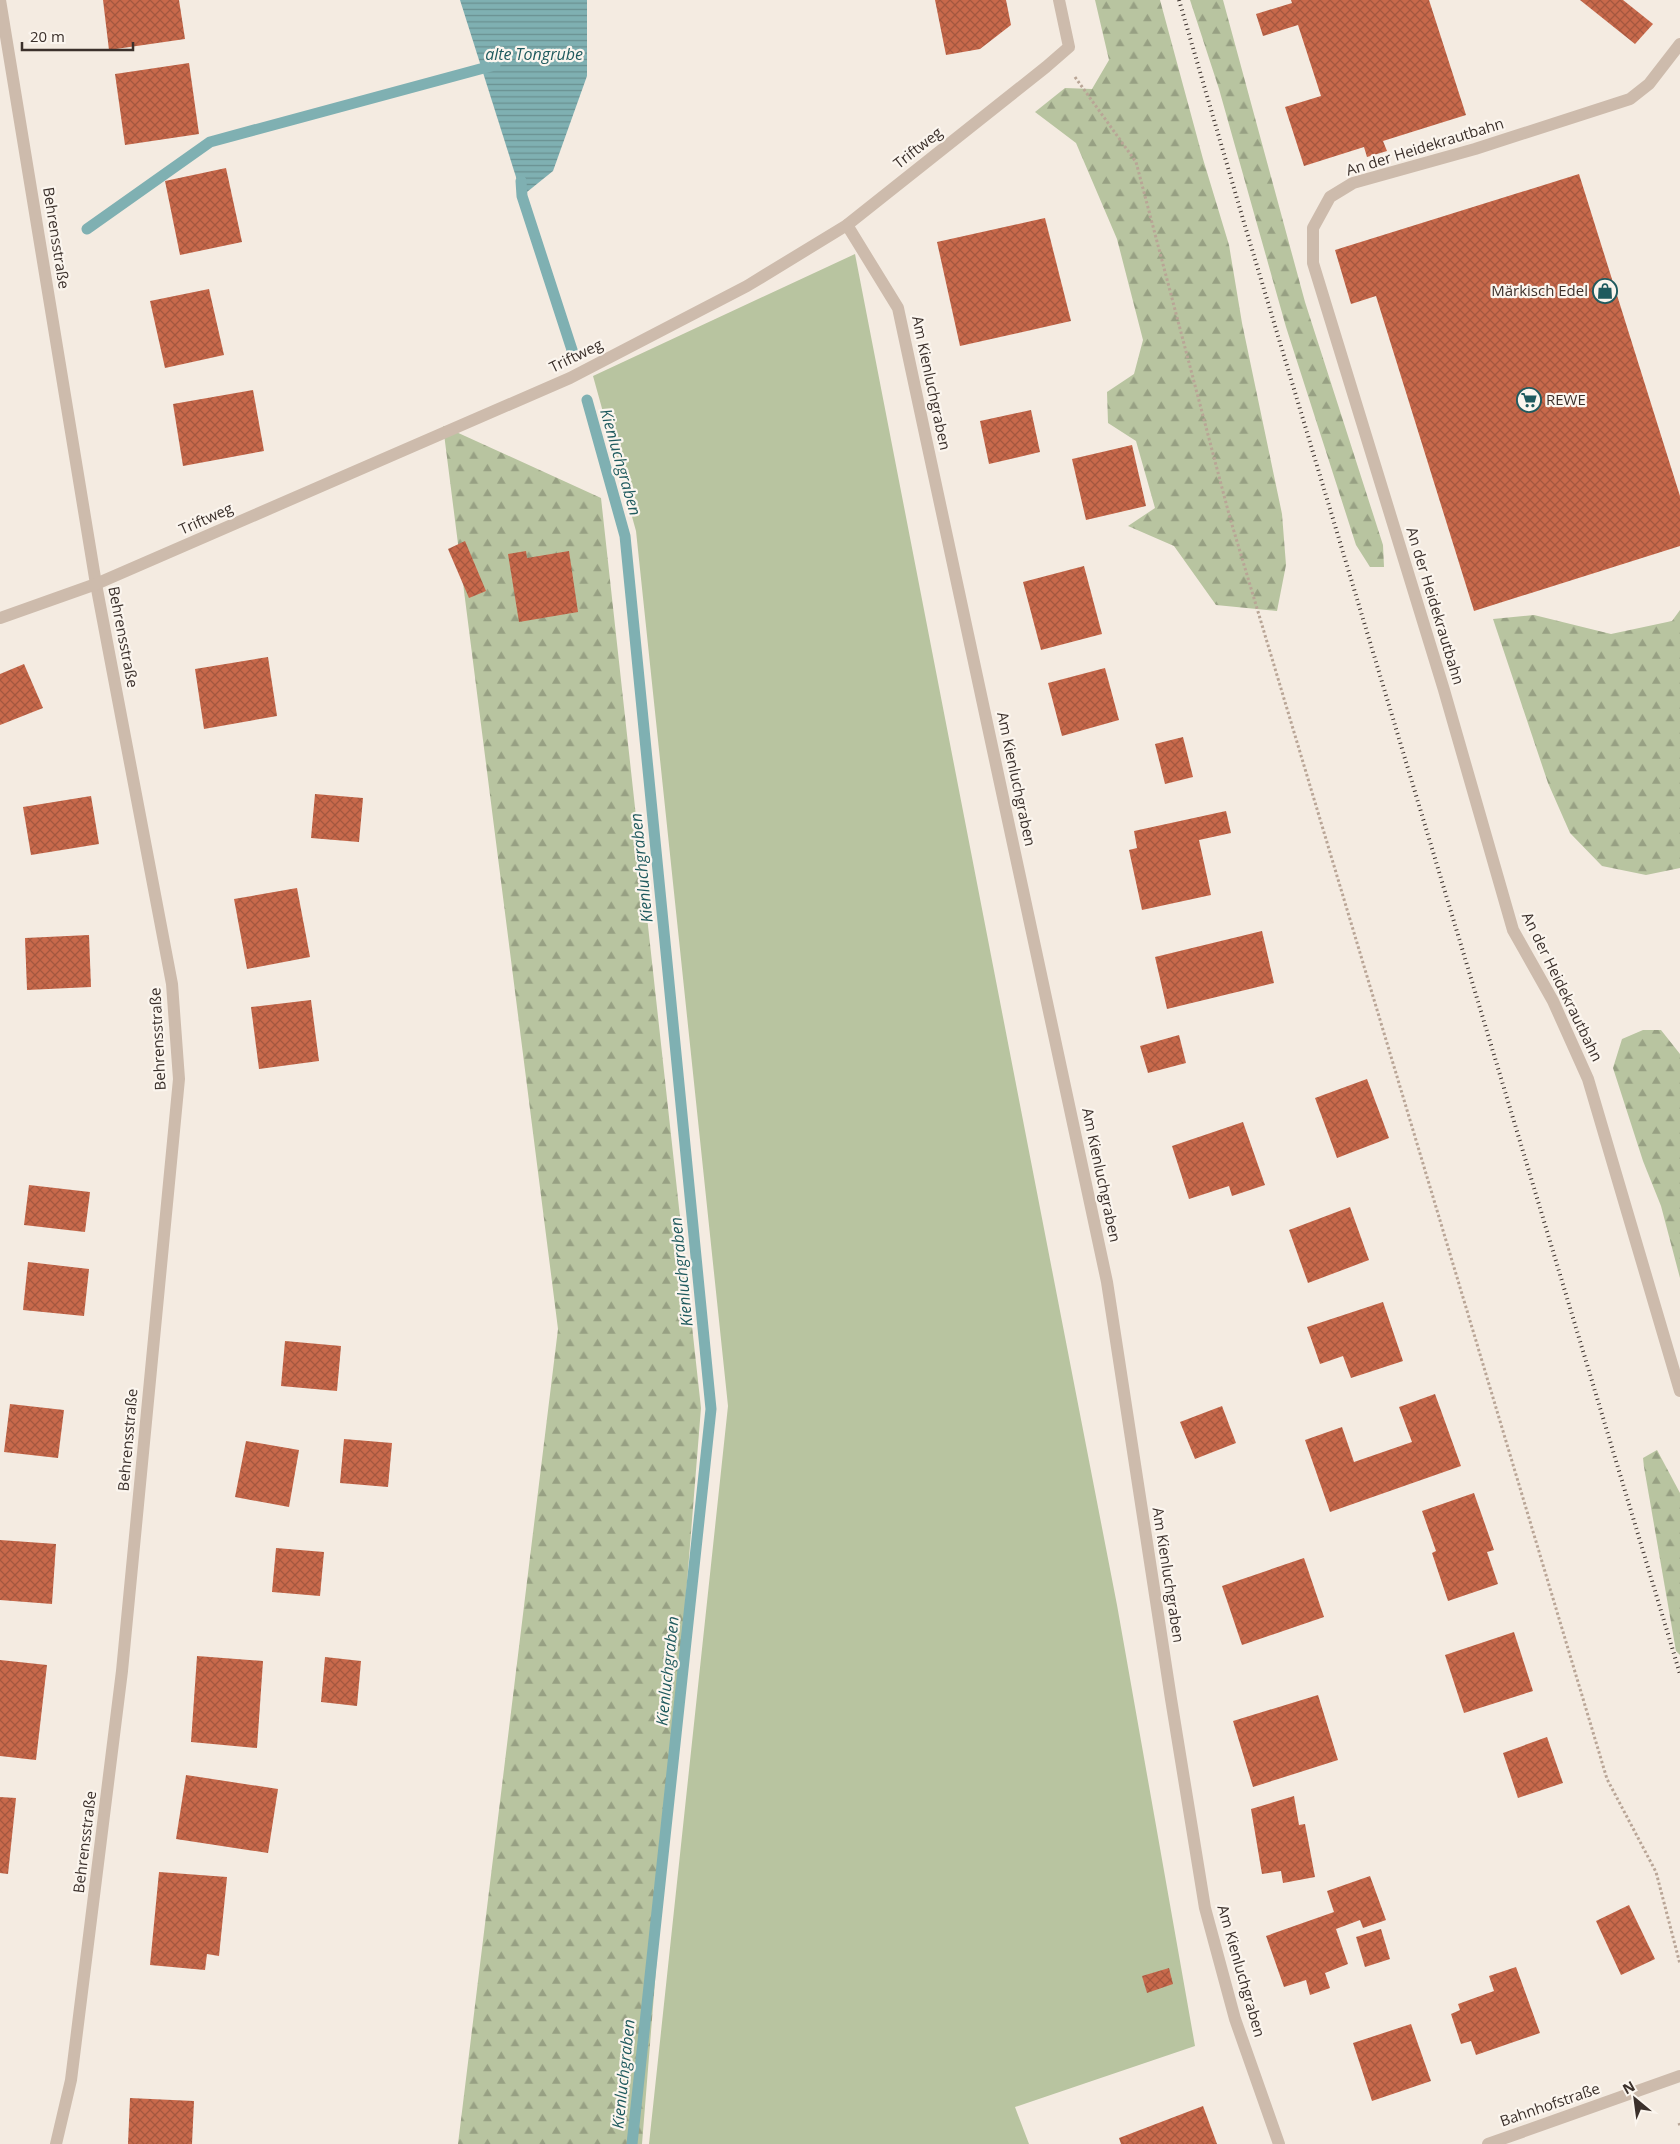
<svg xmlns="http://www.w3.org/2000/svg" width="1680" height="2144" viewBox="0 0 1680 2144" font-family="'Open Sans',sans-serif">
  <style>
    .green { fill: #b8c4a0 }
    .forest { fill: url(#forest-firs) }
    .water { fill: url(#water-rules) }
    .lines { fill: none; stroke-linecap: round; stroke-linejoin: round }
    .stream { stroke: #7fb0b2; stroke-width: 11 }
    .building { fill: url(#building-cross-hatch) }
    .path { stroke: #b9a596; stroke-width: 3; stroke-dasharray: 2.5 2.5; stroke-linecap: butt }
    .minor { stroke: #cdbbac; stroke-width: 12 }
    .rail { stroke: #3b302b; stroke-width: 4; stroke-dasharray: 1 4; stroke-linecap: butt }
    .labels { text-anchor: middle; stroke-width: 4.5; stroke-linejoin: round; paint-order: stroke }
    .street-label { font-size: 15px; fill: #3b302b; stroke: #fbf5ee }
    .poi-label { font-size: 15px; fill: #3b302b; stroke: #fbf5ee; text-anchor: end }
    .water-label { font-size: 16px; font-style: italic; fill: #1f5a5e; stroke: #fbf5ee }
  </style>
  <defs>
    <pattern id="forest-firs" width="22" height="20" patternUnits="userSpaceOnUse" patternTransform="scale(1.25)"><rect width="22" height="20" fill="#b8c4a0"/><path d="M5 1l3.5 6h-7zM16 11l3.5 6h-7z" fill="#97a083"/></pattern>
    <pattern id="water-rules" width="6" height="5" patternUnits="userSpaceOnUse" patternTransform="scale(1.25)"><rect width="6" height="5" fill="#7fb0b2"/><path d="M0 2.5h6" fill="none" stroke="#699091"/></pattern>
    <pattern id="building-cross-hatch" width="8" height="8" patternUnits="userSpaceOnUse" patternTransform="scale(1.25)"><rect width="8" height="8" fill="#c8694b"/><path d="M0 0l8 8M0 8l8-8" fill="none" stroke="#a4573f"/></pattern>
  </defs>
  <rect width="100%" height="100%" fill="#f4ebe1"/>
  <polygon class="green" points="855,254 1117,1605 1195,2046 1015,2107 1029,2144 649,2144 728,1406 636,531 593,376"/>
  <g class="forest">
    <polygon points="1095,0 1160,0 1203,159 1229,245 1242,323 1282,514 1286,565 1277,611 1216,605 1174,546 1128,526 1155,508 1136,441 1108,423 1107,392 1134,374 1143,340 1117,239 1076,143 1035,112 1065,88 1092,89 1109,60"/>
    <polygon points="1190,0 1223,0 1305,302 1383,545 1384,567 1370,567 1356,545 1286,327 1219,89"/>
    <polygon points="443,426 601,498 701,1408 642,2144 458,2144 558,1329"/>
    <polygon points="1680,610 1680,868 1646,875 1602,866 1570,833 1548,783 1493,619 1534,615 1611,634 1672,621"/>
    <polygon points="1643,1030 1661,1030 1680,1054 1680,1278 1661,1206 1643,1161 1613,1068 1622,1039"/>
    <polygon points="1657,1450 1680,1493 1680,1655 1676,1651 1644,1467 1643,1458"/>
  </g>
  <polygon class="water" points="460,0 587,0 587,76 553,171 522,196"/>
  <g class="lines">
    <g class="stream">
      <polyline points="521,181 522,196 574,356"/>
      <polyline points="87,229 210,142 495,65"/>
      <polyline points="587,400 625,536 711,1409 632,2144"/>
    </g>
  </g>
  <g class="building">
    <polygon points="103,0 179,0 185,39 109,50"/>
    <polygon points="935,0 1006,0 1011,25 980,49 946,55"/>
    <polygon points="1291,0 1429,0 1466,115 1383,141 1387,151 1367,157 1364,147 1304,166 1285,107 1321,96 1298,25 1263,36 1256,14 1292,3"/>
    <polygon points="1580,0 1623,0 1653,24 1635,44"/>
    <polygon points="189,63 199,134 125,145 115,74"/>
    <polygon points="226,168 242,242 180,255 165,181"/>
    <polygon points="1579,174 1680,496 1680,546 1474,611 1376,296 1351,304 1335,250"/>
    <polygon points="1045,218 1071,321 960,346 937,242"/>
    <polygon points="209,289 224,355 165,368 150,301"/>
    <polygon points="253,390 264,451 183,466 173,404"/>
    <polygon points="1031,410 1040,452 989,464 980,421"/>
    <polygon points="1132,445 1146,506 1086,520 1072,459"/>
    <polygon points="465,541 486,591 469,598 448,549"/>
    <polygon points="526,551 527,558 569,551 578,612 519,622 508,554"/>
    <polygon points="1084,566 1102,634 1041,650 1023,582"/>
    <polygon points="268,657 277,716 204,729 195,669"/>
    <polygon points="24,664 43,708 0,725 0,674"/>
    <polygon points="1105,668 1119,720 1062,736 1048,683"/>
    <polygon points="1183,737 1193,777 1165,784 1155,744"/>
    <polygon points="315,794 363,798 359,842 311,838"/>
    <polygon points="91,796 99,844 31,855 23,807"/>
    <polygon points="1226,811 1231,833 1199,840 1211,895 1142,910 1129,850 1137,848 1134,831"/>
    <polygon points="297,888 310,957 247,969 234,899"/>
    <polygon points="1262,931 1274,983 1167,1009 1155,957"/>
    <polygon points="89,935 91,987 27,990 25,938"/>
    <polygon points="311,1000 319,1061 259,1069 251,1007"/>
    <polygon points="1179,1035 1186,1063 1148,1073 1140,1046"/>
    <polygon points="1367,1079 1389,1138 1337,1158 1315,1098"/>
    <polygon points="1243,1122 1265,1185 1232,1196 1229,1186 1189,1199 1172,1146"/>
    <polygon points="29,1185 90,1192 85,1232 24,1225"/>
    <polygon points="1350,1207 1369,1260 1308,1283 1289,1230"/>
    <polygon points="28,1262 89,1269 84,1316 23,1310"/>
    <polygon points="1383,1302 1403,1361 1351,1378 1343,1356 1320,1364 1307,1327"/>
    <polygon points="285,1341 341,1346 337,1391 281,1386"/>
    <polygon points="1435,1394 1461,1466 1330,1512 1305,1440 1342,1427 1354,1462 1412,1442 1399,1407"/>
    <polygon points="10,1404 64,1410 58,1458 4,1452"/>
    <polygon points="1222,1406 1236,1443 1195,1459 1180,1422"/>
    <polygon points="344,1439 392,1443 388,1487 340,1483"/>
    <polygon points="246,1441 299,1450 289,1507 235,1497"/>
    <polygon points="1474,1493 1494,1550 1487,1552 1498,1584 1448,1601 1432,1553 1436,1551 1422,1511"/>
    <polygon points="0,1540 56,1544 52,1604 0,1600"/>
    <polygon points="276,1548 324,1552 320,1596 272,1592"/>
    <polygon points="1304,1558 1324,1617 1242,1645 1222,1586"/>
    <polygon points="1514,1632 1533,1691 1464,1713 1445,1655"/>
    <polygon points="197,1656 263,1661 257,1748 191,1742"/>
    <polygon points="325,1657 361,1661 357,1706 321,1702"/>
    <polygon points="0,1660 47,1665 36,1760 0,1756"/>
    <polygon points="1318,1695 1338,1760 1253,1787 1233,1721"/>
    <polygon points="1547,1737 1563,1783 1518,1798 1503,1753"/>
    <polygon points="186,1775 278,1789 268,1853 176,1839"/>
    <polygon points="1294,1796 1299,1825 1305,1824 1315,1877 1283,1883 1281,1871 1262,1874 1251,1809"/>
    <polygon points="0,1797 16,1798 8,1874 0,1873"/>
    <polygon points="159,1872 227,1877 219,1956 207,1954 205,1970 150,1965"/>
    <polygon points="1370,1876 1386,1920 1363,1928 1360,1920 1336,1929 1348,1964 1325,1973 1330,1988 1310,1995 1306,1980 1284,1987 1266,1936 1334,1912 1327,1891"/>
    <polygon points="1629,1905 1655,1959 1621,1975 1596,1921"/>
    <polygon points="1381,1929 1390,1959 1365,1967 1356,1937"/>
    <polygon points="1516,1967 1540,2033 1476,2055 1471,2041 1461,2044 1451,2014 1460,2010 1458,2004 1494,1991 1489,1976"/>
    <polygon points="1169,1968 1173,1984 1147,1993 1142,1976"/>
    <polygon points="1411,2024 1431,2081 1372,2101 1353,2043"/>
    <polygon points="130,2098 194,2101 192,2144 128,2144"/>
    <polygon points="1203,2106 1217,2144 1121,2144 1119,2138"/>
  </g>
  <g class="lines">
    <g class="path">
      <polyline points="1075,77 1136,162 1230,518 1607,1779 1656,1872 1680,1964"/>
      <polyline points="1679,2123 1680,2126"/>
    </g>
    <g class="minor">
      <polyline points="0,0 96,584 172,984 179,1079 122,1671 71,2080 56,2144"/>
      <polyline points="1680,44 1649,84 1630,99 1475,149 1353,183 1330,197 1313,228 1313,263 1444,690 1513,930 1553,1001 1588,1079 1680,1391"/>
      <polyline points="847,225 898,308 1107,1282 1171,1699 1205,1908 1235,2019 1279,2144"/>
      <polyline points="0,618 96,584 570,378 747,286 847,225 1046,67 1069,47 1059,0"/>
      <polyline points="1488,2144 1680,2076"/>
    </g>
    <polyline class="rail" points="1179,0 1245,226 1680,1674"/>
  </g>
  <defs>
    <symbol id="shop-ring" viewBox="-11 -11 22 22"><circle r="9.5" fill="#fbf5ee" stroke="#1f5a5e" stroke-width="1.5"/><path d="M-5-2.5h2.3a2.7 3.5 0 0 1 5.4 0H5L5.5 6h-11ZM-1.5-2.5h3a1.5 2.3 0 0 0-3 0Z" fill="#1f5a5e"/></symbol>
    <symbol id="supermarket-ring" viewBox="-11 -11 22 22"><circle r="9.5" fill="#fbf5ee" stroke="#1f5a5e" stroke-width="1.5"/><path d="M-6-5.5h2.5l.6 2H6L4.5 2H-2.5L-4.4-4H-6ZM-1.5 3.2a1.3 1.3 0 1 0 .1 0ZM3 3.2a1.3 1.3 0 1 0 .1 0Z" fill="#1f5a5e"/></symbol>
  </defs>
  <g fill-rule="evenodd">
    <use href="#shop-ring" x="1591" y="277" width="28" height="28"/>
    <use href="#supermarket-ring" x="1515" y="386" width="28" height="28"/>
  </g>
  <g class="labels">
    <g class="street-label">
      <text transform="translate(1425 147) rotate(-17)" y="5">An der Heidekrautbahn</text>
      <text transform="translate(918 148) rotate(-38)" y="5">Triftweg</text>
      <text transform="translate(56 238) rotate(81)" y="5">Behrensstraße</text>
      <text transform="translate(576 356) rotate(-26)" y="5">Triftweg</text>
      <text transform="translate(931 383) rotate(78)" y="5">Am Kienluchgraben</text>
      <text transform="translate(206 519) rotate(-24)" y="5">Triftweg</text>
      <text transform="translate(1435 606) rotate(73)" y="5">An der Heidekrautbahn</text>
      <text transform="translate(123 637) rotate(79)" y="5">Behrensstraße</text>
      <text transform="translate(1016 779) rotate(78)" y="5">Am Kienluchgraben</text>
      <text transform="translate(1562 987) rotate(64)" y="5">An der Heidekrautbahn</text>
      <text transform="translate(158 1039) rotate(-93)" y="5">Behrensstraße</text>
      <text transform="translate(1101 1175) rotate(78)" y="5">Am Kienluchgraben</text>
      <text transform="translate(128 1440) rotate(-85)" y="5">Behrensstraße</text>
      <text transform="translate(1168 1575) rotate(81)" y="5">Am Kienluchgraben</text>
      <text transform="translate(85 1842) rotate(-83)" y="5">Behrensstraße</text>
      <text transform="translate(1241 1971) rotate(74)" y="5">Am Kienluchgraben</text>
      <text transform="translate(1550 2105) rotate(-19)" y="5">Bahnhofstraße</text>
    </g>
    <g class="poi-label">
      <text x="1588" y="296">Märkisch Edel</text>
      <text x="1546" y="405" text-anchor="start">REWE</text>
    </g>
    <g class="water-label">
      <text x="534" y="60">alte Tongrube</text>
      <text transform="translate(621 462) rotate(74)" y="6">Kienluchgraben</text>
      <text transform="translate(641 868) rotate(-96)" y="6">Kienluchgraben</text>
      <text transform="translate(681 1272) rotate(-96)" y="6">Kienluchgraben</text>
      <text transform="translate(667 1671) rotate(-84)" y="6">Kienluchgraben</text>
      <text transform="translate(623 2074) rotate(-84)" y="6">Kienluchgraben</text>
    </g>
  </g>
  <g transform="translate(1635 2099) rotate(331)" stroke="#fbf5ee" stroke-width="4" paint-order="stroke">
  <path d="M0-4L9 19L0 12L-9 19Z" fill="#3b302b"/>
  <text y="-8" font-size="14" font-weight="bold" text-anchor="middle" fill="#3b302b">N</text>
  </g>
  <path d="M22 42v8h111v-8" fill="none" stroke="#3b302b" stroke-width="2.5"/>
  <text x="30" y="42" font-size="15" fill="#3b302b" stroke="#fbf5ee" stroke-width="4" paint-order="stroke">20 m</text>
</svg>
